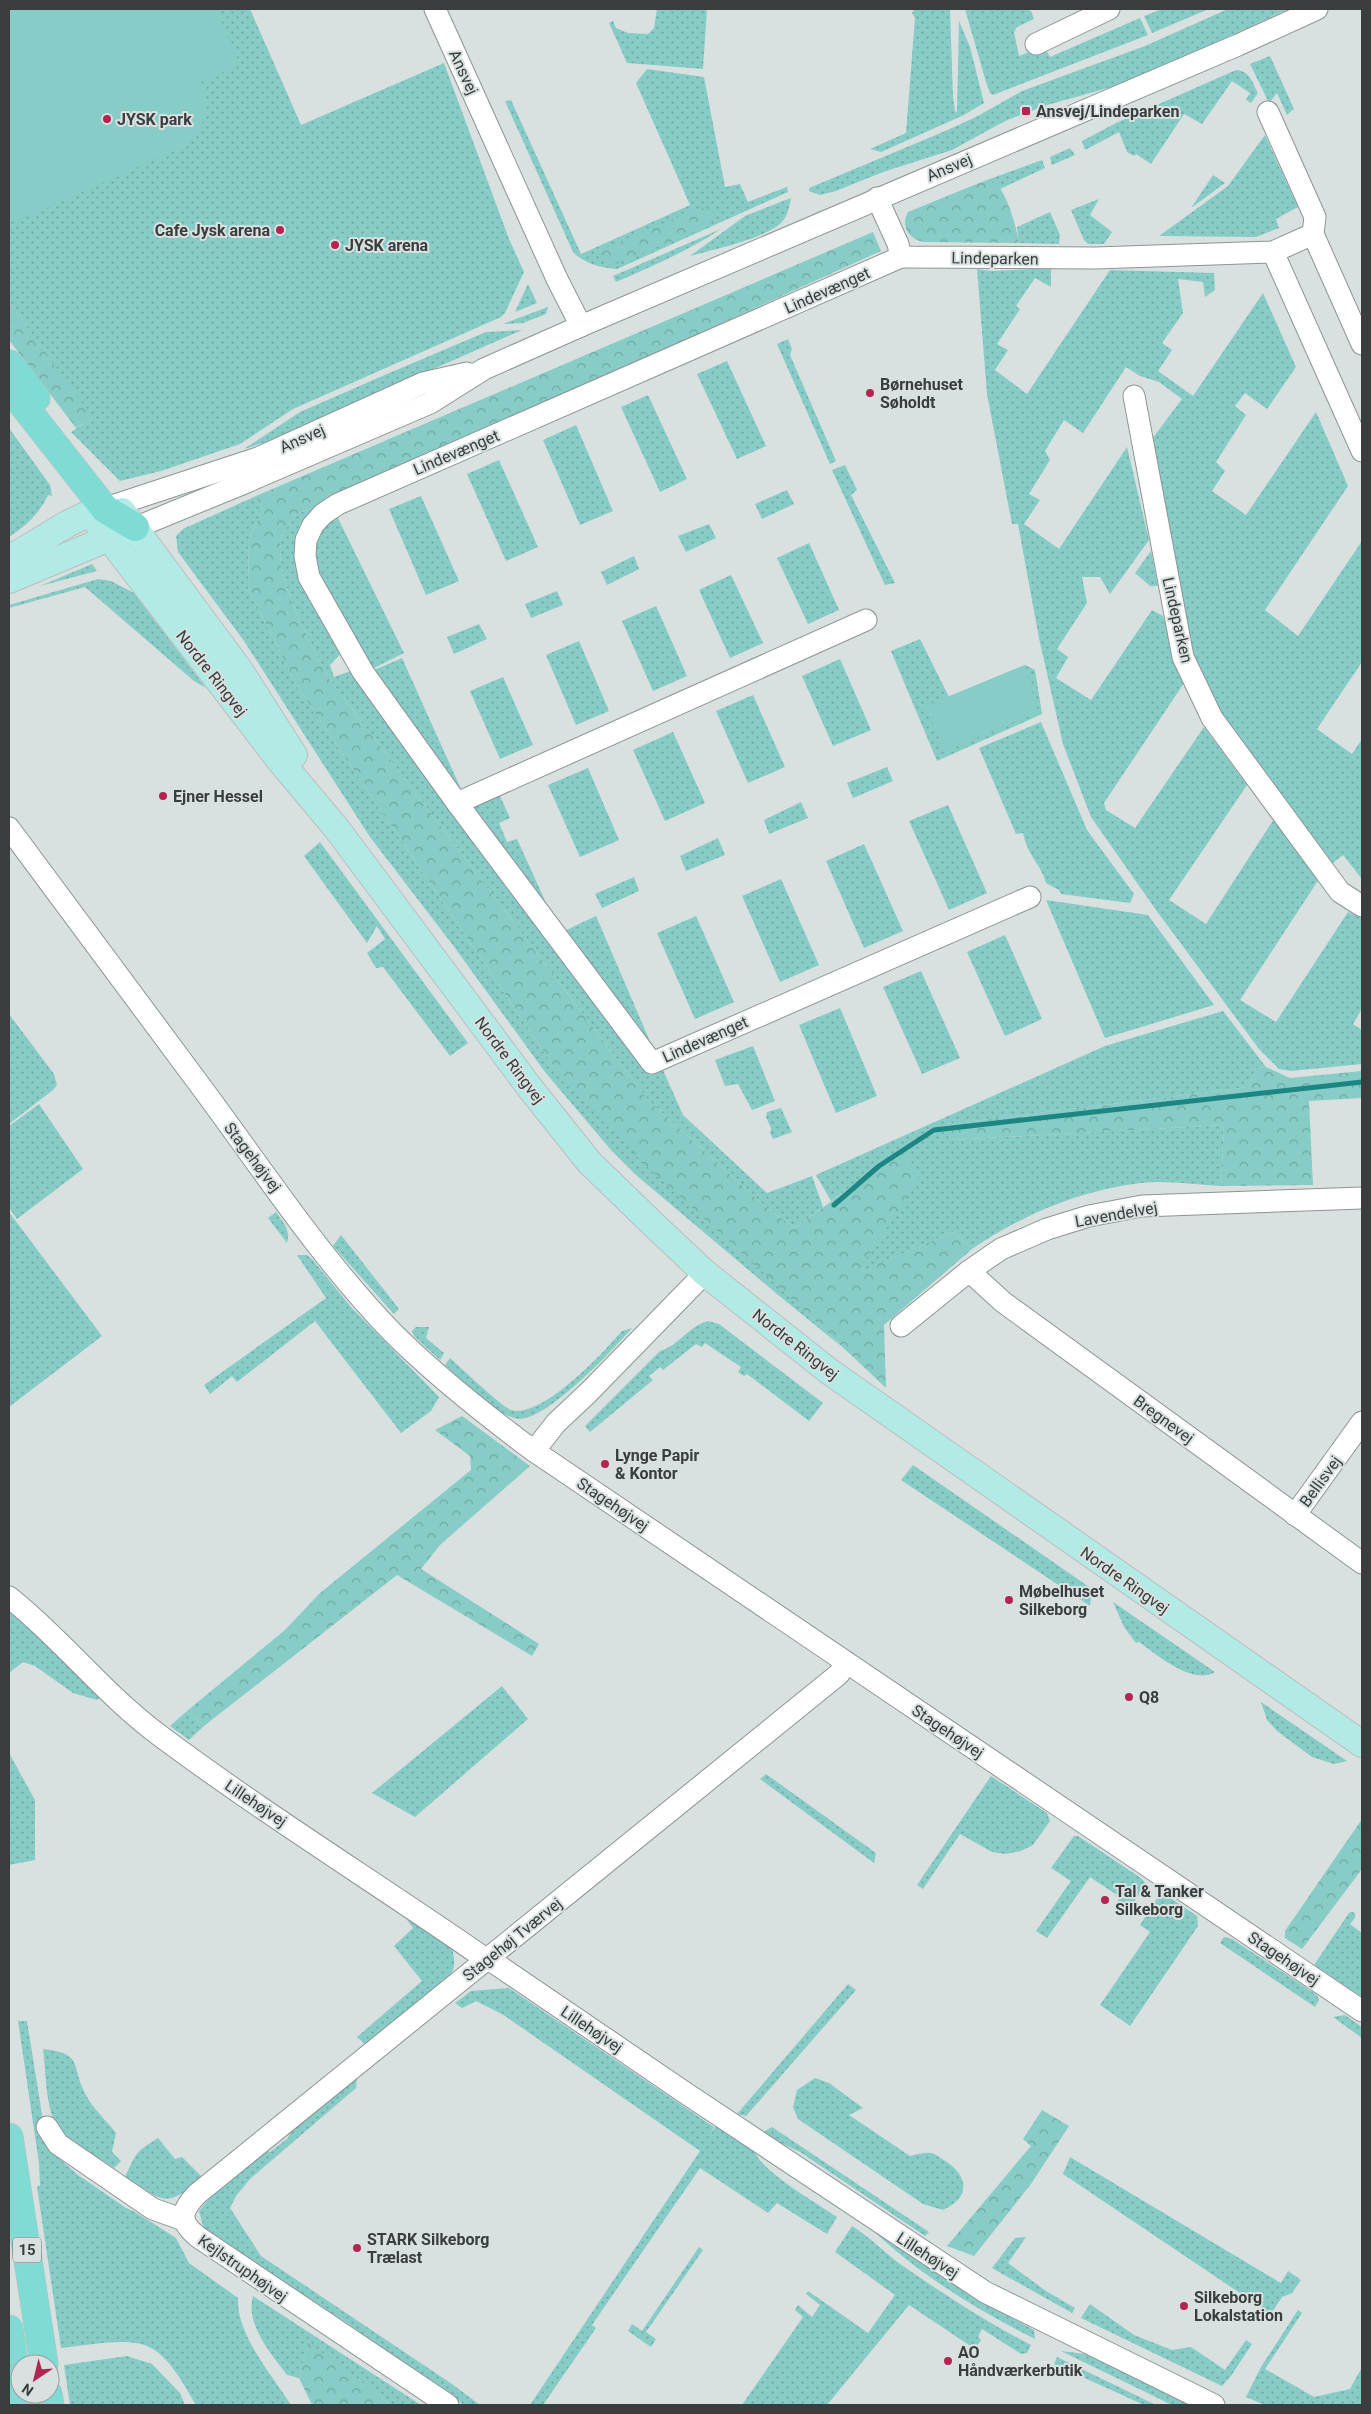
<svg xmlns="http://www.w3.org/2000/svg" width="1371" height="2414" viewBox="0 0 1371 2414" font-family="Roboto,sans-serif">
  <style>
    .green { fill: url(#green-dots) }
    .forest { fill: url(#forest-crowns) }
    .pitch { fill: #87ccc6 }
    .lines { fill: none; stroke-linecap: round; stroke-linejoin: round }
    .stream { stroke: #1e8682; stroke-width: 5 }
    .minor-casing { stroke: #8d9494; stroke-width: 23 }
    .major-casing { stroke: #bcbdbd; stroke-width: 28 }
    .highway-casing { stroke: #bcbdbd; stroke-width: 29 }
    .minor { stroke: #fff; stroke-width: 21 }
    .major { stroke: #b2eae6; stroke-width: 26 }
    .highway { stroke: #7fdcd5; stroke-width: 28 }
    .poi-dot { fill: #b42450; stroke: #d9e1e0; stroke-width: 2 }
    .labels { text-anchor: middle; stroke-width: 4; stroke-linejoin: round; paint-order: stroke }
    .shield { fill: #d9e1e0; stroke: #6a6e6e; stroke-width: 1 }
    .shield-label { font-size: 15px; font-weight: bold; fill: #3a3d3d }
    .street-label { font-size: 16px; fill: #3a3d3d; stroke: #d9e1e0 }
    .poi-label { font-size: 16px; font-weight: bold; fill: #3a3d3d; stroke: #d9e1e0; text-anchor: start }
  </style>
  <defs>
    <pattern id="green-dots" width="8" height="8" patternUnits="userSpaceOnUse" patternTransform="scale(1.25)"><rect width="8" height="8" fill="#87ccc6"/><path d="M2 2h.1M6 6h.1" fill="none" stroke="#6fa7a2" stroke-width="1.8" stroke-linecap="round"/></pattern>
    <pattern id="forest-crowns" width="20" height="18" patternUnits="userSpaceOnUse" patternTransform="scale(1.25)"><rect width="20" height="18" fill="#87ccc6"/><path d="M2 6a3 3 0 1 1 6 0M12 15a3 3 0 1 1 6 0" fill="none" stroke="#6fa7a2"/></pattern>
  </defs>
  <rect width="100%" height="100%" fill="#d9e1e0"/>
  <g class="green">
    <polygon points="9,9 250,9 301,125 444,63 509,239 524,272 505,313 501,317 293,409 240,444 161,471 120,481 71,432 92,418 9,302"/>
    <polygon points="657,9 707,9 703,69 627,63 609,23 613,21 616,28 628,33 648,34 654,28"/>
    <polygon points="915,9 950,9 953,97 955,111 957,112 959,21 970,47 984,103 964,115 881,152 870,149 906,133 915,18 912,13"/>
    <polygon points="965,9 1025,9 1031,11 1034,19 1017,27 1014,32 1019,56 1044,46 1050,57 1140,18 1148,35 993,95 990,93 986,82"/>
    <polygon points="1162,9 1209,9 1152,33 1144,16"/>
    <polygon points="1228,9 1288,9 1133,81 1047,105 1005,121 952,150 883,172 836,191 820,195 809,191 809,188 943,132 976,117 1022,91 1145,46"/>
    <polygon points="1270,56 1294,109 1287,115 1277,93 1269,103 1250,64"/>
    <path d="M647 69 704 77 725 187 740 184 748 202 787 187 788 192 617 269C602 268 584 264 573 252L505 101 511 100 581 254 690 205 636 83Z"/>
    <path d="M1236 70C1250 71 1252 82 1258 93L1251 103 1246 100 1250 93 1232 81 1202 124 1184 114 1151 164 1136 154 1134 156 1127 152 1119 132 1085 150 1082 141 1116 123Z"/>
    <polygon points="1265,135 1298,207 1276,219 1279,228 1256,237 1159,236 1228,186"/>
    <polygon points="1070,148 1075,155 1052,165 1050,157"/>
    <polygon points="1042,160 1045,168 1000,189 994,183 984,181"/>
    <polygon points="1213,175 1225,183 1191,208"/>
    <path d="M791 198C789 207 788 216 781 223 766 238 712 250 690 256L745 216Z"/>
    <polygon points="1099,199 1090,215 1112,232 1104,244 1088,244 1084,240 1071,210"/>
    <polygon points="1050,212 1060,235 1059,244 1019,243 1017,227"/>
    <path d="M721 229C688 251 653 266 616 282L613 276Z"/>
    <polygon points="1051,268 1051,287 1035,278 1016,306 1020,309 997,344 1008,350 995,370 1027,394 1110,270 1214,273 1215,290 1205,297 1203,282 1178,279 1183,313 1162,343 1172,350 1158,371 1193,396 1263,293 1296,367 1267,409 1245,393 1235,406 1246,415 1216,462 1225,471 1212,491 1246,515 1316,412 1348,486 1265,610 1298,636 1362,541 1362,662 1317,729 1352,754 1362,739 1362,879 1343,855 1328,867 1217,715 1190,655 1149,443 1182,399 1159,382 1140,376 1126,367 1083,433 1064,420 1045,451 1050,460 1029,494 1040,500 1024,524 1059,549 1127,447 1149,540 1110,594 1100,577 1082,577 1087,603 1057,649 1068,657 1056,678 1091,700 1152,610 1163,616 1184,683 1104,803 1106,810 1135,828 1204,727 1247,785 1169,900 1206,924 1274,819 1319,879 1240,1000 1276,1022 1348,912 1362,918 1362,1009 1353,1024 1362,1030 1362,1064 1291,1071 1279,1069 1259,1049 1156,910 1091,817 1063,744 1039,638 1018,524 1012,524 987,394 977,269 991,271"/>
    <polygon points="528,284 537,303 515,312"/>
    <polygon points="548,307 546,314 523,323 503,324"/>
    <polygon points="522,330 272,440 244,449 300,412 387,374 486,332"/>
    <polygon points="788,339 792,349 790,355 836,461 830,464 777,344"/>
    <polygon points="727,361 766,446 737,459 697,374"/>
    <polygon points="648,395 687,479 660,492 621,407"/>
    <polygon points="576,425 613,511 580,525 543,440"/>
    <path d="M9 428 50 485 52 496 48 495C39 514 27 525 9 537Z"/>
    <polygon points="499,460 538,547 506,561 467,474"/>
    <polygon points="845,465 857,490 851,495 895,583 885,585 832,470"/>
    <polygon points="787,490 794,504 762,519 755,504"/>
    <polygon points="256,496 263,510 249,538 248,587 296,685 553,1065 842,1347 777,1294 636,1175 611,1150 545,1072 452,944 370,837 244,641 178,552 176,536 183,529"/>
    <polygon points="421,496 459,581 426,595 389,509"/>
    <path d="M314 508C294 526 293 543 296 568L344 650 330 665 334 677 353 670 647 1072 652 1075 663 1070 683 1115 767 1193 812 1176 823 1207 795 1228 767 1208 648 1100 327 676C311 642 271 574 282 537 284 529 292 521 296 514Z"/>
    <path d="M337 516 404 653 368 671 319 571C316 556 312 537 323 524 326 521 333 519 337 516Z"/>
    <polygon points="709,524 716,538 686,552 678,536"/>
    <polygon points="809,543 839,610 808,624 777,558"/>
    <polygon points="1151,551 1158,586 1150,586 1135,573"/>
    <polygon points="634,556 639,569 607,585 601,572"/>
    <polygon points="92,564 97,571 40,586"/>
    <polygon points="731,575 763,643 730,658 699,590"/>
    <polygon points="98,579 111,581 134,593 206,688 194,681 85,587 9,608 9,605"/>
    <polygon points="557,591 563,605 531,618 525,604"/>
    <polygon points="656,606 687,676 653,691 622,621"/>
    <polygon points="479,624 487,639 454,654 447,637"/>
    <polygon points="920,639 949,697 1025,665 1035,670 1042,714 937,761 891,651"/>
    <polygon points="579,641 609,711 576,725 546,655"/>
    <polygon points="402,658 461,789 456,787 372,671"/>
    <polygon points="840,659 871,730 833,746 802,676"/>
    <polygon points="503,677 533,745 500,759 470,691"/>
    <polygon points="753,695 785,767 748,783 716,711"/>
    <path d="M1041 722 1087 830 1134 894 1130 903 1061 894 1059 890 1046 883C1041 864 1028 857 1023 833L1016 834 979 748Z"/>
    <polygon points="673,732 705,803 665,821 633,750"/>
    <polygon points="887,767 893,781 853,798 847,783"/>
    <polygon points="588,768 619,840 580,857 548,785"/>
    <polygon points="499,794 510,818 499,823 507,842 517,839 552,916 472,807"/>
    <polygon points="801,802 808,818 769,834 764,820"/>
    <polygon points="948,805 987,893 949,910 909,821"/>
    <polygon points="718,838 725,855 686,871 680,856"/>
    <polygon points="320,842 468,1043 450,1056 383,967 376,968 367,953 385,939 377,926 367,943 304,856"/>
    <polygon points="864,844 903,931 864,948 826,861"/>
    <polygon points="634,877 639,891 602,908 595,894"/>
    <polygon points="781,879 819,965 780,982 742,896"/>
    <polygon points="1046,900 1148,915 1214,1005 1105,1038"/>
    <polygon points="596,916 652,1046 562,932"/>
    <polygon points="696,916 734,1002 695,1019 657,933"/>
    <polygon points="1005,935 1042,1019 1005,1036 967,952"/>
    <polygon points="921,971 960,1058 922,1074 883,987"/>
    <polygon points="840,1008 877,1096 836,1113 799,1025"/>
    <path d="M1223 1011 1266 1067 1256 1068 1249 1087 948 1124 950 1140 1224 1125 1221 1186C1196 1185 1167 1180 1141 1183 1080 1190 1022 1215 972 1249L953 1232 856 1274 879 1166 831 1201 816 1175 1105 1046Z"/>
    <polygon points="9,1014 54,1074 57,1085 53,1090 9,1124"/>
    <polygon points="753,1046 775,1101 752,1110 738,1084 725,1086 715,1060"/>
    <polygon points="39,1104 83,1169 17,1219 9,1208 9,1126"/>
    <polygon points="781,1108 792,1132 773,1139 770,1133 771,1128 766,1117 767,1112"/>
    <polygon points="9,1212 102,1336 9,1407"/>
    <path d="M276 1212C283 1222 291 1230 287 1243L268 1218Z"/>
    <polygon points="341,1235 399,1309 394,1314 333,1246"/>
    <polygon points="297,1255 307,1255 312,1259 351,1307 439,1397 431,1411 401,1433 315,1321 237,1382 232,1376 210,1394 204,1385 326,1298"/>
    <path d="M708 1321 719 1324 823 1403 809 1421 747 1374 744 1376 738 1372 741 1367 705 1343 702 1347 696 1344 663 1370 660 1367 649 1376 653 1380 590 1432 585 1426 660 1351C680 1345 687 1327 708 1321Z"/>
    <polygon points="416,1327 429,1327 426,1338 444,1353 440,1360 414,1336 412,1331"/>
    <path d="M632 1328C613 1350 549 1418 520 1419 499 1419 461 1379 445 1365L450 1358C460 1367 502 1407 511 1410 542 1419 603 1353 622 1331Z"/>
    <polygon points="913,1465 1092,1589 1090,1606 901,1480"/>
    <path d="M1113 1602 1215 1672C1193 1686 1156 1654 1139 1642L1136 1643 1124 1627Z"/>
    <polygon points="9,1611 16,1616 102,1695 97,1700 73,1693 35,1666 23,1662 9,1673"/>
    <polygon points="502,1686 528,1719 415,1817 372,1793"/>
    <polygon points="1261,1702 1347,1761 1334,1764 1312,1757 1277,1731 1267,1720"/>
    <polygon points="187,1711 204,1726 189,1740 170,1726"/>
    <polygon points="9,1753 35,1800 35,1860 9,1865"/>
    <polygon points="766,1774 876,1853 874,1863 760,1779"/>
    <polygon points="991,1776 1047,1813 1050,1821 1033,1845 1021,1851 1005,1854 992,1852 960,1834 923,1889 917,1885"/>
    <polygon points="1074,1836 1078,1836 1141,1878 1146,1884 1125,1915 1114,1907 1120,1897 1090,1877 1047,1938 1036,1931 1071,1881 1051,1868"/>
    <polygon points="1163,1893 1197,1916 1198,1926 1130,2026 1100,2005 1150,1932 1140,1925 1160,1894"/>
    <polygon points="1352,1912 1355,1913 1355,1918 1350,1924 1362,1933 1362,1997 1314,1965 1349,1913"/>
    <path d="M405 1917 452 1949C454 1956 456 1964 452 1972 439 1993 387 2028 366 2045L357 2037 422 1981 394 1946 413 1928Z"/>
    <polygon points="1224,1937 1232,1939 1317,1995 1319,2000 1315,2007 1220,1943"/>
    <polygon points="848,1984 856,1990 746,2116 737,2114"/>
    <path d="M509 1988 714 2127 709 2136 717 2124 754 2150C761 2172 817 2203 837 2217L827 2234 777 2203 768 2213 700 2168 592 2325 596 2328 543 2405H530L700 2151 502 2014 476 2001 462 2008 455 2003 471 1991Z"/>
    <polygon points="1345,2015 1362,2027 1362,2038 1333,2017"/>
    <path d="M18 2021H27L44 2127 54 2154 78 2175 126 2208 135 2212 176 2238 189 2263 238 2298C236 2334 272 2375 291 2405H196C184 2385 169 2355 147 2346 126 2337 84 2346 61 2348L37 2187 40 2185 39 2163Z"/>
    <path d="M43 2049C85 2054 70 2065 86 2095 93 2109 107 2121 116 2133L112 2152 121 2161 114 2168C96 2156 73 2146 59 2129 45 2111 46 2071 43 2049Z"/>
    <polygon points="357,2078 356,2088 250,2179 236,2196 230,2208 261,2256 452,2384 480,2405 464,2405 347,2323 204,2229 199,2211 215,2191 265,2150 270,2152 288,2138 291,2130"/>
    <path d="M815 2078 829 2083 863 2108 849 2115 910 2156C916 2155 924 2152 930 2153 935 2153 940 2158 944 2160 968 2175 972 2197 943 2210L923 2204 798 2119 793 2107 797 2090Z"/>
    <polygon points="772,2127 790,2139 929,2232 925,2236 800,2152 764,2135 763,2132"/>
    <path d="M158 2138 175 2159 182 2157 203 2178C163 2210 165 2201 125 2177 137 2151 136 2152 158 2138Z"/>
    <polygon points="1070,2157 1281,2283 1288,2271 1301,2280 1292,2293 1282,2297 1271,2314 1063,2174"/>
    <path d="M852 2226C871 2238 883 2251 900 2264 942 2293 986 2322 1031 2345L1027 2353 1021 2354 982 2329 978 2337 981 2340 975 2349 909 2305 827 2405H742L803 2317 795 2310 798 2305 812 2317 820 2305 806 2294 808 2291 868 2333 895 2295 835 2252Z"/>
    <path d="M868 2226 981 2300 1034 2330 1035 2339C975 2309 917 2273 868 2226Z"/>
    <polygon points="1026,2237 1008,2263 1046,2291 1075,2308 1072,2313 992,2268 1015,2238"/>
    <polygon points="699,2247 703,2250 646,2332 656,2339 651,2347 628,2331 632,2324 642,2331"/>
    <path d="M253 2296 421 2405H392L308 2343 299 2378 287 2375C271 2354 245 2324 253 2296Z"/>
    <polygon points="1090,2304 1134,2335 1172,2350 1191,2347 1225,2370 1246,2340 1252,2344 1231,2376 1222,2386 1081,2318"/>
    <polygon points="1298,2310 1302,2313 1265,2369 1314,2397 1350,2389 1362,2367 1362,2405 1265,2405 1246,2397 1261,2367"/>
    <polygon points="1061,2351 1085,2354 1192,2405 1172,2405"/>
    <polygon points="127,2356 152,2364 180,2393 185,2405 70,2405 64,2365"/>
    <polygon points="1057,2357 1156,2405 1144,2405 1054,2364"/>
  </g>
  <g class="forest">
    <path d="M984 181C988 182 993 182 996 184 1007 193 1017 229 1019 243L924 242C909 240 900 226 908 212Z"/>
    <polygon points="700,208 713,210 713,219 692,233 615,264 608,264 599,257 600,250"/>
    <path d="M873 232 881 251 314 508 296 514C292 521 284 529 282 537 271 574 311 642 327 676L648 1100 767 1208 795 1228 904 1148 919 1179 857 1273 953 1232 972 1249 884 1325 886 1388 779 1287 643 1163 553 1065 296 685 248 587 249 538 263 510 256 496Z"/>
    <polygon points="9,302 93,418 76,428 9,340"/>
    <polygon points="1266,1067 1290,1078 1362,1071 1362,1098 1309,1101 1313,1185 1221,1186 1224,1125 950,1140 948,1124 1249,1087 1256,1068"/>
    <polygon points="462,1416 530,1466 440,1545 421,1569 539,1644 532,1656 397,1575 204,1726 187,1711 285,1630 320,1593 471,1470 470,1456 435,1430"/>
    <polygon points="1362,1819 1362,1869 1302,1949 1285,1938 1285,1931"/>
    <polygon points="1042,2110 1069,2126 1031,2184 974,2256 947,2246 1031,2146 1023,2139"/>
    <polygon points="308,2342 392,2405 312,2405 299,2378"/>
  </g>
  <g class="pitch">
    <path d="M9 9H216L240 65 201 82C213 113 205 126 183 147L18 221 9 222Z"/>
    <polygon points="1025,665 1038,712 945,751 925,706"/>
  </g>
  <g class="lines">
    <polyline class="stream" points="834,1205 879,1166 934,1130 1362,1082"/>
    <defs>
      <g id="minor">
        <polyline points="435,9 557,279 581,326"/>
        <polyline points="1036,44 1109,9"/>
        <polyline points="1268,112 1315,217 1313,234"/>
        <polyline points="877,198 898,244 901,257 1096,258 1273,252 1313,234 1362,344"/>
        <polyline points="1273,252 1362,451"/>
        <polyline points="901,257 338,504 323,514 313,525 306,540 305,556 309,577 363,672 457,803 652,1063 1030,897"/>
        <polyline points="1134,396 1183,657 1212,718 1340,892 1362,906"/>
        <polyline points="103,509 258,458 423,383 467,373"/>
        <polyline points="120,534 242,484 430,403 484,369 581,326 1238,45 1317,9"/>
        <polyline points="457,803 866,620"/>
        <path d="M9 828C74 916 139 1004 205 1092 265 1173 322 1260 392 1332 436 1376 484 1414 534 1451L1362 2011"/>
        <polyline points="969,1271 1003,1302 1362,1563"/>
        <polyline points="901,1326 969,1271 1001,1249 1047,1229 1089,1216 1142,1206 1362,1198"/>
        <polyline points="534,1451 556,1423 589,1392 705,1273"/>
        <polyline points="1295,1515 1362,1422"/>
        <path d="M9 1597C62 1639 104 1694 159 1735 262 1812 373 1881 480 1955L496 1964 687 2094 985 2292 1214 2405"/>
        <polyline points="47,2127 58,2144 153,2209 184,2220"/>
        <path d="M448 2405 198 2237C178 2221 181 2211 197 2194L839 1674 846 1662"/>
      </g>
      <g id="major">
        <polyline points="122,511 239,669 294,755"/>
        <polyline points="90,513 280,761 337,829 530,1088 589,1162 655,1226 705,1273 830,1372 1362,1744"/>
        <polyline points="9,559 67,524 90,513"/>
        <polyline points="9,580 109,538"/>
      </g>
      <g id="highway">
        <polyline points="9,364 36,398"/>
        <polyline points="9,387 105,509 135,527"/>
        <polyline points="9,2137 44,2364"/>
        <polyline points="9,2329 20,2405"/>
        <polyline points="48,2394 50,2405"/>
      </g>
    </defs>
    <use href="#minor" class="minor-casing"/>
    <use href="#major" class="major-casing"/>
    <use href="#highway" class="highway-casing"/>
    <use href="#minor" class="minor"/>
    <use href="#major" class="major"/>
    <use href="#highway" class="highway"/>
  </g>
  <g class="poi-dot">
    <rect x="1021" y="106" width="10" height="10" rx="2.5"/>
    <circle cx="107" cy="119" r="5"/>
    <circle cx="280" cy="230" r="5"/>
    <circle cx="335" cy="245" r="5"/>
    <circle cx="870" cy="393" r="5"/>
    <circle cx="163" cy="796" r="5"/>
    <circle cx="605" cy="1464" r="5"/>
    <circle cx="1009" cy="1600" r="5"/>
    <circle cx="1129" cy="1697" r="5"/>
    <circle cx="1105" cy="1900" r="5"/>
    <circle cx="357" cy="2248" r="5"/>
    <circle cx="1184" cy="2306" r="5"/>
    <circle cx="948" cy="2361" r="5"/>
  </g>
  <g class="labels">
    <rect class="shield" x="13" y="2237.5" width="28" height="25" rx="4"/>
    <g class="shield-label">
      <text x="27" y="2255">15</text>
    </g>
    <g class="street-label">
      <text transform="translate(464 72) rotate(65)" y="6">Ansvej</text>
      <text transform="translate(949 167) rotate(-23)" y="6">Ansvej</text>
      <text transform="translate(995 258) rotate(1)" y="6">Lindeparken</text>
      <text transform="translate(827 290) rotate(-24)" y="6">Lindevænget</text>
      <text transform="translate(302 438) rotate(-24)" y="6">Ansvej</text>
      <text transform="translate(456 452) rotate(-23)" y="6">Lindevænget</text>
      <text transform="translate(1178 620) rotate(77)" y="6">Lindeparken</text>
      <text transform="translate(212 673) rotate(52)" y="6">Nordre Ringvej</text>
      <text transform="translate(705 1039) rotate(-24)" y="6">Lindevænget</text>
      <text transform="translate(510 1060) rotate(53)" y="6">Nordre Ringvej</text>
      <text transform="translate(253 1157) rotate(53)" y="6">Stagehøjvej</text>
      <text transform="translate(1116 1214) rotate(-10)" y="6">Lavendelvej</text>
      <text transform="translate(796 1344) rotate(38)" y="6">Nordre Ringvej</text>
      <text transform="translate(1164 1419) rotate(36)" y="6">Bregnevej</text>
      <text transform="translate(1320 1481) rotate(-54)" y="6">Bellisvej</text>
      <text transform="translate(613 1504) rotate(34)" y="6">Stagehøjvej</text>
      <text transform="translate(1125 1580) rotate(35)" y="6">Nordre Ringvej</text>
      <text transform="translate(948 1731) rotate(34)" y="6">Stagehøjvej</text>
      <text transform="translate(256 1803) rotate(34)" y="6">Lillehøjvej</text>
      <text transform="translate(512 1939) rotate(-39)" y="6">Stagehøj Tværvej</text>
      <text transform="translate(1284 1958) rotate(34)" y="6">Stagehøjvej</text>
      <text transform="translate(592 2029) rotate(34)" y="6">Lillehøjvej</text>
      <text transform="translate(928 2255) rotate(33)" y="6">Lillehøjvej</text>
      <text transform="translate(243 2268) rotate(35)" y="6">Kejlstruphøjvej</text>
    </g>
    <g class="poi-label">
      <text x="1036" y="117">Ansvej/Lindeparken</text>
      <text x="117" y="125">JYSK park</text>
      <text x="270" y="236" text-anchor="end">Cafe Jysk arena</text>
      <text x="345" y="251">JYSK arena</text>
      <text x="880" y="390">Børnehuset<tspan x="880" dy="18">Søholdt</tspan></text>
      <text x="173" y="802">Ejner Hessel</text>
      <text x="615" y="1461">Lynge Papir<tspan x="615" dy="18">&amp; Kontor</tspan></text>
      <text x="1019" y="1597">Møbelhuset<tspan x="1019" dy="18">Silkeborg</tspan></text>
      <text x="1139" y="1703">Q8</text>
      <text x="1115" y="1897">Tal &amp; Tanker<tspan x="1115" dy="18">Silkeborg</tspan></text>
      <text x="367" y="2245">STARK Silkeborg<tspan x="367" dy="18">Trælast</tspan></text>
      <text x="1194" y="2303">Silkeborg<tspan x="1194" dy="18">Lokalstation</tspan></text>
      <text x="958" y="2358">AO<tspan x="958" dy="18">Håndværkerbutik</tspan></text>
    </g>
  </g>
  <rect width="1371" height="2414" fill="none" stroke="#3a3d3d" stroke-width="20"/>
  <g transform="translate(35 2379) rotate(215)"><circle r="24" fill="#d9e1e0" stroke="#999f9f"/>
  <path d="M0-4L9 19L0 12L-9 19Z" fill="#b42450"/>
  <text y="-8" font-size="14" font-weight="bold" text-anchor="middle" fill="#3a3d3d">N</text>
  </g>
</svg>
